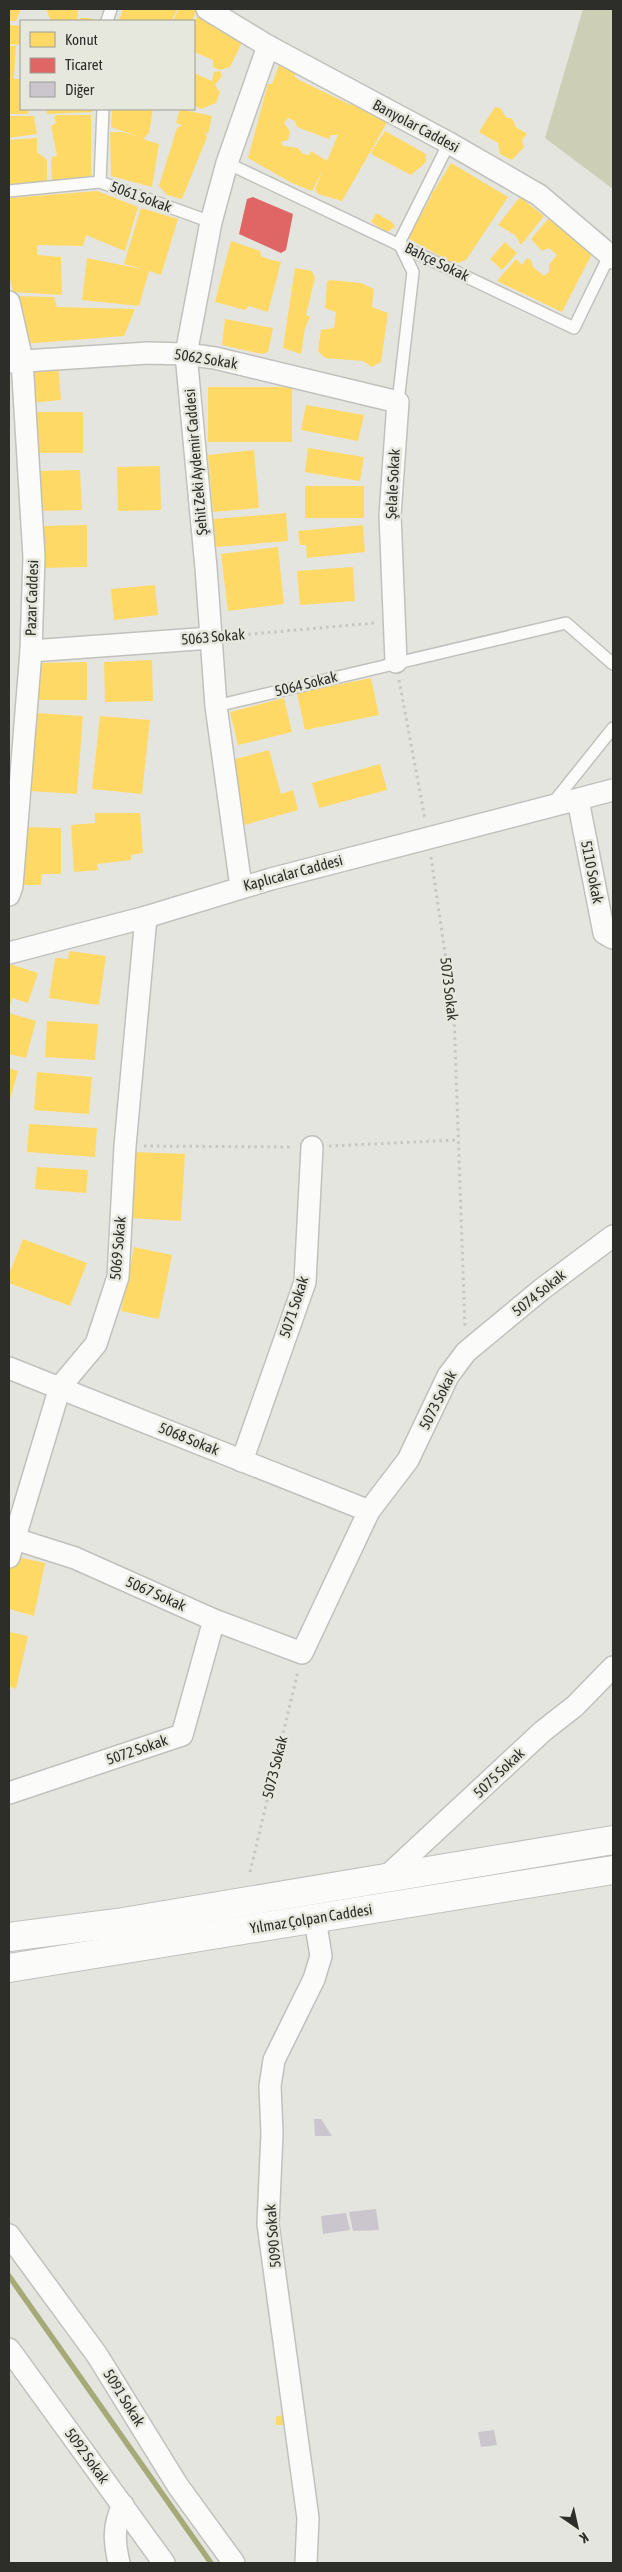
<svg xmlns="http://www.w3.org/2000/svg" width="622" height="2572" viewBox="0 0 622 2572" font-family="'Asap Condensed',sans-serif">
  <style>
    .green { fill: #ccceb5 }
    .homes { fill: #ffd966; fill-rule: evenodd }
    .shops { fill: #e06666 }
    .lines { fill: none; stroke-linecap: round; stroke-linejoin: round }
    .stream { stroke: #a6aa77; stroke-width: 5.5 }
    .building { fill: #cbc5ce }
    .lane-casing { stroke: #c0c1bc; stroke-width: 14 }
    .street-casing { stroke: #c0c1bc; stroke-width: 24 }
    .secondary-casing { stroke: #c0c1bc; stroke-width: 30 }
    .path { stroke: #c6c6c5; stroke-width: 3; stroke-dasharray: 2.5 4; stroke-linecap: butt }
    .lane { stroke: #fbfbfa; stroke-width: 11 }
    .street { stroke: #fbfbfa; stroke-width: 21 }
    .secondary { stroke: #fbfbfa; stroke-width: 28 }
    .labels { text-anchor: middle; stroke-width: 5; stroke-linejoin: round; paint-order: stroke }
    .street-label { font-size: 15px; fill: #2d2d2a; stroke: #e6e7dd }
  </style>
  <rect width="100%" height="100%" fill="#e4e5df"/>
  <polygon class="green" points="583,9 613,9 613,189 545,138"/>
  <g class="homes">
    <polygon points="9,9 21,9 16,21 9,21"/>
    <polygon points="46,9 78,9 77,21 51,21"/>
    <polygon points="123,9 178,9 171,21 119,21"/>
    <polygon points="179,9 197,9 192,21 173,21"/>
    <polygon points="200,10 246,34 230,67 220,70 213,67 213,60 194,52 194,24"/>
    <polygon points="80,18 88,18 101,21 79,21"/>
    <polygon points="9,25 21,26 21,42 18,45 9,44"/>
    <polygon points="9,46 16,46 14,79 21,79 21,109 29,109 28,114 9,114"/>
    <path d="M279 65 296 73 294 76 299 80 351 105 352 102 388 121 342 201 318 194 315 189 323 170 312 191 292 183 248 158 268 84H272ZM288 118 295 121 297 127 329 139 331 135H338L327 161 311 151 309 155 303 154 298 148 283 146 281 142 288 140 290 131 284 123Z"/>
    <polygon points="220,71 222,76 215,85 220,92 216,103 201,109 194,105 194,73 212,81 214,72"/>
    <polygon points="495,107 500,108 507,118 512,118 516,127 527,134 522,140 524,147 512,160 500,154 498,143 479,132"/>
    <polygon points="47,109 92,109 92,112 47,114"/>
    <polygon points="112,109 153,109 149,133 143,139 159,144 152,187 111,176 110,132 122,132 140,137 111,127"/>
    <polygon points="180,109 212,116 208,134 204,132 207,137 182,199 167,195 159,186 177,128 182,125 176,123"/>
    <polygon points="57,115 91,115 91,179 54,184 52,181 51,162 52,157 57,156 51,126 56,123 54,117"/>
    <polygon points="9,116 34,116 37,134 9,138"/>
    <polygon points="385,131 426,154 426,162 411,175 373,155 371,152"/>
    <polygon points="37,138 37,152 47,160 47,182 9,186 9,140"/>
    <polygon points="451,163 508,197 466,260 454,264 408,238 432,195 430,192 434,191"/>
    <polygon points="97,191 138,207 125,251 86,235 83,246 37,245 37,255 61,257 62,295 13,292 9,274 9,198"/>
    <polygon points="520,197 544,216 521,245 515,235 498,225"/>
    <polygon points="141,208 178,219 161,275 149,271 139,306 82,300 87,258 146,270 124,264"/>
    <polygon points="376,213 392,222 395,227 387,232 371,222"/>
    <polygon points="550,217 595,248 562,312 497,281 516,259 522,265 527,258 531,260 533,267 544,276 549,272 549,265 557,255 549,248 542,251 531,239"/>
    <polygon points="231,241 260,251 261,256 268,259 281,262 268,312 249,306 245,310 215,302"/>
    <polygon points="505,242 517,253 502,270 490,259"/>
    <polygon points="295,268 312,271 315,278 306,315 310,317 305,328 301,354 283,348"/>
    <polygon points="330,280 361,283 374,289 372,307 388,313 381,362 372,367 363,361 325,358 318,351 321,330 334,328 336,312 325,308 327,282"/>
    <polygon points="13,296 54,297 57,307 135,309 124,336 22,344"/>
    <polygon points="225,319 273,328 268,352 262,354 222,345"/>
    <polygon points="58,363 61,400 30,403 27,366"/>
    <rect x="208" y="387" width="84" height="55"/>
    <polygon points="306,405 364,415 358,441 301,430"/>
    <polygon points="36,412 83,412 83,453 35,453"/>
    <polygon points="308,448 364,457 360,481 305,472"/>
    <polygon points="254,450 259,508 213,512 208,455"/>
    <polygon points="160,466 161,510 118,511 117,467"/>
    <polygon points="80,470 82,510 39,511 38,471"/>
    <rect x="305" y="486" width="59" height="32"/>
    <polygon points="286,513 288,541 216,547 213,519"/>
    <polygon points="87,525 87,567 41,568 41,526"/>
    <polygon points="363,525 365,552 307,558 306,545 300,545 298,531"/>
    <polygon points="278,547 284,604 228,611 221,554"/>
    <polygon points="353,567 355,601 300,605 297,571"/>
    <polygon points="155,585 158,615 114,620 111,589"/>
    <polygon points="152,660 153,701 105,702 104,662"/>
    <polygon points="87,662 87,700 36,700 36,663"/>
    <polygon points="371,678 379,715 305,730 297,693"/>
    <polygon points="284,698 292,732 238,745 230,712"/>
    <polygon points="36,713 83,716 77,794 30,791"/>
    <polygon points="100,716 150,720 142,794 92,789"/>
    <polygon points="269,750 281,794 293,790 298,810 237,827 228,761"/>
    <polygon points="380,764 387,790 319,808 312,783"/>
    <polygon points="95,813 140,813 143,853 131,855 131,860 97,864 98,870 74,872 71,825 95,823"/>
    <polygon points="22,827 61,828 61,874 42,874 41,885 22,885"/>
    <polygon points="69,951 106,956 99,1005 49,998 55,958 68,959"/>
    <polygon points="10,964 38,973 28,1003 12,998 9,1008"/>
    <polygon points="9,1013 36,1021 26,1058 9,1054"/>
    <polygon points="47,1021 98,1024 95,1060 45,1057"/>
    <polygon points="9,1068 18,1071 9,1103"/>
    <polygon points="37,1072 92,1077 89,1114 34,1110"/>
    <polygon points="29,1124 97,1128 95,1157 27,1152"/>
    <polygon points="134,1152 185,1154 181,1221 130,1218"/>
    <polygon points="37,1167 88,1170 86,1193 35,1189"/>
    <polygon points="23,1239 87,1263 70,1306 9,1283 9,1274"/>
    <polygon points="134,1247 172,1255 159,1319 121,1311"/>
    <polygon points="13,1556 45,1563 34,1616 9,1609 9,1572"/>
    <polygon points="9,1632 28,1636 16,1689 9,1686"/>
    <polygon points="280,2387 291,2425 276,2425 276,2417 282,2415"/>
  </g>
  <polygon class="shops" points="253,197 293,214 286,250 281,253 239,234 247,199"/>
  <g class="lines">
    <polyline class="stream" points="9,2276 211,2563"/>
  </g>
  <g class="building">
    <polygon points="314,2119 321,2119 332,2136 315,2136"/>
    <polygon points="376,2209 379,2230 353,2231 349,2212"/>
    <polygon points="346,2213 350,2230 323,2234 321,2216"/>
    <polygon points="494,2430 497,2445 481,2447 478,2432"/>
  </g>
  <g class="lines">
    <defs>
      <g id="lane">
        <polyline points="107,21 111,9"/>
        <polyline points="227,163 574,328 609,256"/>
        <polyline points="100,182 103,109"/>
        <polyline points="9,191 100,182 211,222"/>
        <polyline points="398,402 413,272 399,243 449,143"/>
        <polyline points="216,706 566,623 613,664"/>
        <polyline points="553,803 613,728"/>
      </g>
      <g id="street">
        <polyline points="207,9 268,46 449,143 539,195 613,258"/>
        <polyline points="9,302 22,360 34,557 31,651 12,886 9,895"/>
        <polyline points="9,362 148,353 186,354 215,358 398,402 390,515 396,662"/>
        <polyline points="31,651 211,638"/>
        <polyline points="578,800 604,933 613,938"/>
        <polyline points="241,887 216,706 206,568 186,354 211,222 227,163 268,46"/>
        <polyline points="9,953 146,917 271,879 613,790"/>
        <polyline points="9,1368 369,1511"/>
        <polyline points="242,1461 305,1282 312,1147"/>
        <polyline points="9,1537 75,1558 214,1620 302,1653 369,1511 408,1460 448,1376 466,1352 542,1289 613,1236"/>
        <polyline points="9,1557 60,1387 96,1344 118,1277 125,1146 146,917"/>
        <polyline points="9,1793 182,1735 214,1620"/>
        <polyline points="385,1878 543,1731 575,1706 613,1667"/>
        <polyline points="9,2235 97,2355 178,2486 234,2563"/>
        <polyline points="9,2349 164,2563"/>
        <path d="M119 2563C114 2541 113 2526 123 2505"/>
        <polyline points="306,2563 308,2518 268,2224 272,2133 270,2086 274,2060 314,1979 321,1956 315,1919"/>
      </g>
      <g id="secondary">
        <polyline points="9,1937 117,1923 613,1840"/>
        <polyline points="9,1968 613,1870"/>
      </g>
    </defs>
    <use href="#lane" class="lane-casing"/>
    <use href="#street" class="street-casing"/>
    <use href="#secondary" class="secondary-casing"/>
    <g class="path">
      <polyline points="229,636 375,623"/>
      <polyline points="399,680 425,819"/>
      <polyline points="431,857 454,1015 465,1329"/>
      <polyline points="144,1146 293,1147"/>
      <polyline points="329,1146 458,1140"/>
      <polyline points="250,1872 298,1671"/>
    </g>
    <use href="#lane" class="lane"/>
    <use href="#street" class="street"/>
    <use href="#secondary" class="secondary"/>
  </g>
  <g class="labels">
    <g class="street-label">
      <text transform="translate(416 126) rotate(28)" y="5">Banyolar Caddesi</text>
      <text transform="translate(141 197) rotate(20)" y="5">5061 Sokak</text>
      <text transform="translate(437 262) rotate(26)" y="5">Bahçe Sokak</text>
      <text transform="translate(206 359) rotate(9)" y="5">5062 Sokak</text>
      <text transform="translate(196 462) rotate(-95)" y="5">Şehit Zeki Aydemir Caddesi</text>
      <text transform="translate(393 484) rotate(-87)" y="5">Şelale Sokak</text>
      <text transform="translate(32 598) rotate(-88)" y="5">Pazar Caddesi</text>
      <text transform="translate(213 637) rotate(-5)" y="5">5063 Sokak</text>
      <text transform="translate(306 684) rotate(-14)" y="5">5064 Sokak</text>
      <text transform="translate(592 872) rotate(79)" y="5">5110 Sokak</text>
      <text transform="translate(293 873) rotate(-15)" y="5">Kaplıcalar Caddesi</text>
      <text transform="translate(449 989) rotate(83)" y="5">5073 Sokak</text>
      <text transform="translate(118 1248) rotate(-85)" y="5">5069 Sokak</text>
      <text transform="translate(539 1293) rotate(-39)" y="5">5074 Sokak</text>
      <text transform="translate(294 1307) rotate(-72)" y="5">5071 Sokak</text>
      <text transform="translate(438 1400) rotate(-63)" y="5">5073 Sokak</text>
      <text transform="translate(189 1439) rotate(22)" y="5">5068 Sokak</text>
      <text transform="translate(156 1594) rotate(24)" y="5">5067 Sokak</text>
      <text transform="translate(137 1750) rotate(-19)" y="5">5072 Sokak</text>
      <text transform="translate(275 1767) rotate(-76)" y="5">5073 Sokak</text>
      <text transform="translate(499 1773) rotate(-44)" y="5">5075 Sokak</text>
      <text transform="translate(311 1919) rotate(-9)" y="5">Yılmaz Çolpan Caddesi</text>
      <text transform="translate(273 2236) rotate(-95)" y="5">5090 Sokak</text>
      <text transform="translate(124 2398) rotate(58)" y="5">5091 Sokak</text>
      <text transform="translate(87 2456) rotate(54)" y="5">5092 Sokak</text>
    </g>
  </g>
  <rect width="622" height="2572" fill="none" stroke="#2d2d2a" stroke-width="20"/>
  <rect x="20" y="20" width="175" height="90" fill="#e6e7dd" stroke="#9c9d95"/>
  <rect x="30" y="32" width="25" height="15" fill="#ffd966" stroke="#9c9d95"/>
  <text x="65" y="45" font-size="15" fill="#2d2d2a">Konut</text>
  <rect x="30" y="58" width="25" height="15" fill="#e06666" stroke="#9c9d95"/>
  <text x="65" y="70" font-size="15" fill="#2d2d2a">Ticaret</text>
  <rect x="30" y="82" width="25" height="15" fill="#cbc5ce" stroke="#9c9d95"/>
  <text x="65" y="95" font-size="15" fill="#2d2d2a">Diğer</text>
  <g transform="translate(577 2527) rotate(146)" stroke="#e6e7dd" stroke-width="4" paint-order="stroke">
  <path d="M0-4L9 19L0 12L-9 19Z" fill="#2d2d2a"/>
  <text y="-8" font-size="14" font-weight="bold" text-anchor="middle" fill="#2d2d2a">K</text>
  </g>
</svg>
